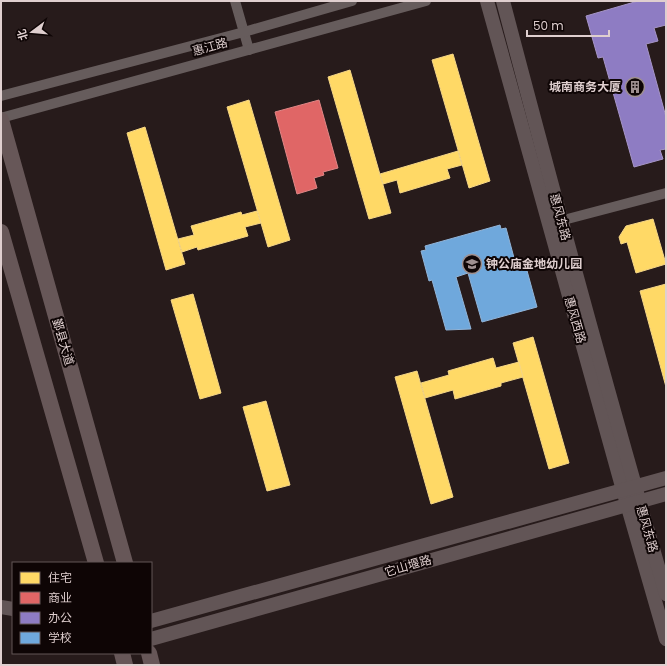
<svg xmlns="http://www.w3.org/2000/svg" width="667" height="666" viewBox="0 0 667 666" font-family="Poppins,'Noto Sans SC',sans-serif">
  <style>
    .homes { fill: #ffd966; stroke: #f5d686 }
    .shops { fill: #e06666; stroke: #e08686 }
    .offices { fill: #8e7cc3; stroke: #a695c7 }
    .schools { fill: #6fa8dc; stroke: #91b4d8 }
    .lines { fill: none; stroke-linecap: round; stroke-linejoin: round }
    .street { stroke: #665c5c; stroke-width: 10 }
    .secondary { stroke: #625556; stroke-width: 14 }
    .primary { stroke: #675758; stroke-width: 16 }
    .labels { text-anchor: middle; stroke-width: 4; stroke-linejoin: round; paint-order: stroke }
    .street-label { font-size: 12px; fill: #dfcfcf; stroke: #0e0505 }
    .poi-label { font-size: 12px; font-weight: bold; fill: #dfcfcf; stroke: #0e0505; text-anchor: end }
  </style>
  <rect width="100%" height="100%" fill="#271b1b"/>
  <g class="homes">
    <polygon points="453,54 490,181 469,188 432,60"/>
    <polygon points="350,70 391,213 369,219 328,77"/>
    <polygon points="249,100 290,240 268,247 227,107"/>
    <polygon points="145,127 185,264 166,270 127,133"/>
    <polygon points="458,151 462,165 447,169 450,178 400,193 397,180 383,184 380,174"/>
    <polygon points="257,211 261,223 245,227 248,236 198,250 197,247 182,252 178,239 194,235 191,226 241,212 242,215"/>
    <polygon points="653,219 666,264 636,273 627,242 621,244 619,237 626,226"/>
    <polygon points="666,284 666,387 640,291"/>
    <polygon points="193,294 221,393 200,399 171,300"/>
    <polygon points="533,337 569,463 549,469 513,343"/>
    <polygon points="493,358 496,368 519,362 523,377 501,383 501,386 455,399 453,390 425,398 421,383 449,375 448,371"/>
    <polygon points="417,371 453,497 431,504 395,377"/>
    <polygon points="266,401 290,485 267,491 243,407"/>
  </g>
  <polygon class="shops" points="319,100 338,168 323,172 324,175 314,178 317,188 297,194 275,112"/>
  <polygon class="offices" points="638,1 666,1 666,25 654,28 658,41 646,44 666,117 666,149 660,150 663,159 634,167 603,57 598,58 586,16"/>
  <polygon class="schools" points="500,225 501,229 506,228 517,269 526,267 537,307 482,322 468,273 456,277 471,329 446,330 432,280 429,281 421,251 426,250 425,246"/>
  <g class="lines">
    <g class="street">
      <polyline points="235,1 249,50"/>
      <polyline points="1,96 244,32 352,1"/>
      <polyline points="1,118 426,1"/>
      <polyline points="556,222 666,193"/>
    </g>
    <g class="secondary">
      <polyline points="487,1 623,490 666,639"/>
      <path d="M503 1C555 199 609 397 666 594"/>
      <polyline points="1,607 13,609"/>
      <polyline points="151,621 666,478"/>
      <polyline points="151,639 666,494"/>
    </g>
    <g class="primary">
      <polyline points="1,120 125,563"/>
      <polyline points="1,232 96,563"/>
      <polyline points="122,653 125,665"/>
      <polyline points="149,653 152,665"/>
    </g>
  </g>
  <defs>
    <symbol id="building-ring" viewBox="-11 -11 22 22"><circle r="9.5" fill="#0e0505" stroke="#9f9090" stroke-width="1.5"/><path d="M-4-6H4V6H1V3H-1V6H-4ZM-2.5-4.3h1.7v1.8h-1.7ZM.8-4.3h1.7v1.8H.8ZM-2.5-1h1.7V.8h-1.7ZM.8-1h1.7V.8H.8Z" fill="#9f9090"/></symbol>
    <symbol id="school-ring" viewBox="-11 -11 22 22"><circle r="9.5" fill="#0e0505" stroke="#9f9090" stroke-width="1.5"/><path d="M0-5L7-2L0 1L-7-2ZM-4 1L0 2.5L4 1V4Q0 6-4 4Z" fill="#9f9090"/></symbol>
  </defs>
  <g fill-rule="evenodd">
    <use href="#building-ring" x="624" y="76" width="22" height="22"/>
    <use href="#school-ring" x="461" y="253" width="22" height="22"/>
  </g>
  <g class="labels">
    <g class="street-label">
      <text transform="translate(210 47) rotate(-15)" y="4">惠江路</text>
      <text transform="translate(560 217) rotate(75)" y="4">惠风东路</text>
      <text transform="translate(575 320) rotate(74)" y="4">惠风西路</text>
      <text transform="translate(63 342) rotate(74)" y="4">鄞县大道</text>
      <text transform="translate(647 529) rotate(74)" y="4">惠风东路</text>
      <text transform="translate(408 566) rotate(-16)" y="4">它山堰路</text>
    </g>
    <g class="poi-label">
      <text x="621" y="91">城南商务大厦</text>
      <text x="486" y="268" text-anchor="start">钟公庙金地幼儿园</text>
    </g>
  </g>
  <rect width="667" height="666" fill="none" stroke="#dfcfcf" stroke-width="4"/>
  <rect x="12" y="562" width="140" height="92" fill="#0e0505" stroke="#625656"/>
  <rect x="20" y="572" width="20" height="12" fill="#ffd966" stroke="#625656"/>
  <text x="48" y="582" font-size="12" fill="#dfcfcf">住宅</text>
  <rect x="20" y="592" width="20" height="12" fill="#e06666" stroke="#625656"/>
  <text x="48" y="602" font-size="12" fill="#dfcfcf">商业</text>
  <rect x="20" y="612" width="20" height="12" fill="#8e7cc3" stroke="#625656"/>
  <text x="48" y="622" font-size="12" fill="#dfcfcf">办公</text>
  <rect x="20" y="632" width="20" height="12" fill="#6fa8dc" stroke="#625656"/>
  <text x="48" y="642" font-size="12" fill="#dfcfcf">学校</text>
  <g transform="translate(32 32) rotate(254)" stroke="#0e0505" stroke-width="3" paint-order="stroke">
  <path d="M0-3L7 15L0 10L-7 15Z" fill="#dfcfcf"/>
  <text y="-6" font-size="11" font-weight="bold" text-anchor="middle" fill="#dfcfcf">北</text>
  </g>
  <path d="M527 30v6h82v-6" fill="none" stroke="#dfcfcf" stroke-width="2"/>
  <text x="533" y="30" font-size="12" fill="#dfcfcf" stroke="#0e0505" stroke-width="3" paint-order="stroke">50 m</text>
</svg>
